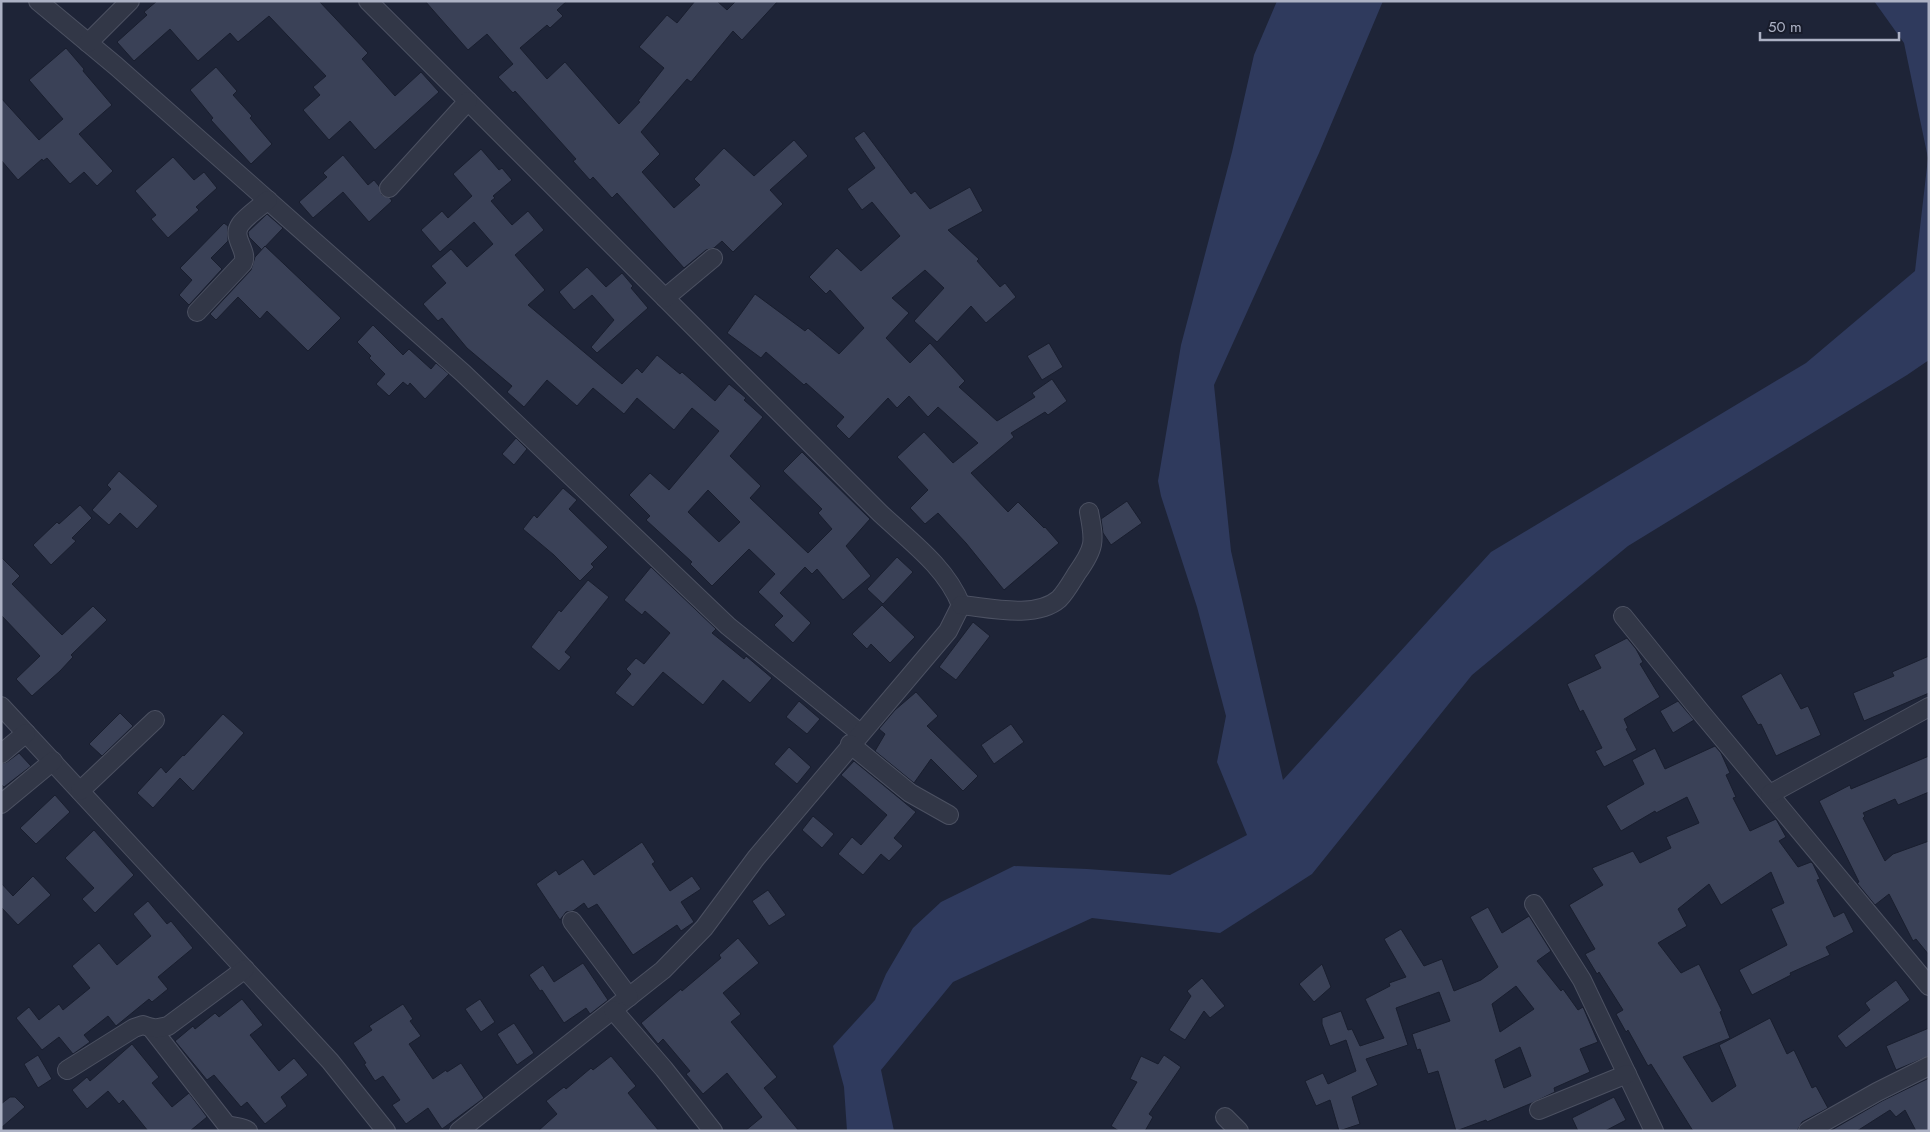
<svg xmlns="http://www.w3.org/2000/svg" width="1930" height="1132" viewBox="0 0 1930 1132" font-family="Jost,sans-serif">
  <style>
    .water { fill: #2f3a5d }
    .building { fill: #3a4157; stroke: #191e2e; fill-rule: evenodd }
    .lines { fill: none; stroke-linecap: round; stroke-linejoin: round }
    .minor-casing { stroke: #4c5162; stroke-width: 20 }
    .minor { stroke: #323747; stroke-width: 18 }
  </style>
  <rect width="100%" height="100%" fill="#1e2437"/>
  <polygon class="water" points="1277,1 1383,1 1319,153 1214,385 1231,551 1283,780 1491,552 1806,363 1915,271 1928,158 1904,43 1874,1 1929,1 1929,360 1907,375 1628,546 1472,675 1312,874 1220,933 1092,918 953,982 881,1070 894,1131 847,1131 844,1087 833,1046 875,1000 886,974 913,928 941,902 1014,866 1087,869 1170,875 1247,835 1217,762 1226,716 1197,607 1161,496 1158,481 1181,345 1232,152 1254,55"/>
  <g class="building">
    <polygon points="157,1 319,1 368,53 362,59 395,96 421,72 439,92 375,150 350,121 329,140 303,110 320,95 313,87 326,76 269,16 238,42 230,33 198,61 170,29 134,61 117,42 147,15 144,12"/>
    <polygon points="425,1 567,1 557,10 563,16 550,28 547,25 520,48 547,79 565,62 619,124 640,102 638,101 664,68 639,47 667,15 677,23 695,1 717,1 727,10 736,1 778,1 742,40 733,31 691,82 687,79 641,132 660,154 642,172 674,208 700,185 694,179 724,148 754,176 794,140 808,156 770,190 783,204 733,252 722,241 714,248 706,250 684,268 617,193 612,198 593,177 590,180 573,161 576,159 515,91 513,93 498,77 513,64 487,34 468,50"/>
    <polygon points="66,48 84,69 83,71 112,105 79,134 113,171 97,186 84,172 70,184 47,158 43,161 42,159 18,180 1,160 1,98 39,140 63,119 29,80"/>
    <polygon points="216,67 237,91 233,95 252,116 250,118 272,144 251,164 211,120 213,118 190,90"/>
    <polygon points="864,131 911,194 915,191 930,209 970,187 983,211 948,230 979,259 977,261 1000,287 1005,283 1016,297 986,323 971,306 937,342 914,321 944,288 925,270 892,298 909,313 886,338 910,363 930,343 965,381 959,387 997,421 1035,397 1032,393 1052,379 1067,401 1048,415 1045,412 1011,433 1014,437 971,473 1008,512 1018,502 1044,528 1045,527 1059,543 1004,590 966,543 938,513 925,524 910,508 928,490 897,457 924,432 953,463 978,443 938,407 928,417 909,396 897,408 888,398 849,439 836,426 844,417 806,383 804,385 766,352 761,358 727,333 755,294 805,331 808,328 839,354 864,328 830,290 826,294 809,277 837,248 861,271 900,236 872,202 862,210 847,189 875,168 854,138"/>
    <path d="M481 149 499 170 502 168 512 180 493 196 495 198 491 201 512 225 528 211 544 230 515 255 545 290 528 305 622 384 637 368 642 373 657 355 680 374 682 372 715 401 729 384 746 398 744 400 763 417 730 456 761 486 750 498 808 553 832 529 818 513 822 509 783 471 802 452 870 519 846 546 871 576 843 600 817 569 812 574 805 567 780 593 811 623 793 643 774 625 783 616 758 592 775 574 749 549 712 586 690 564 692 562 646 520 650 516 629 495 650 473 669 490 719 431 692 408 674 430 637 398 624 414 593 388 577 406 547 380 524 407 507 392 512 386 467 348 442 318 438 321 423 304 446 283 431 266 451 249 467 267 493 244 474 222 440 252 421 230 442 211 448 218 472 196 453 174ZM708 490 740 522 719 542 688 512Z"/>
    <polygon points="343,155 368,185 374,180 379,186 382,195 390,198 392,201 369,222 343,192 313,218 299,202 327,177 323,173"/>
    <polygon points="173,157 194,180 204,172 217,188 196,207 199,210 168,238 151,219 156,215 135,191"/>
    <polygon points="267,214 283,228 262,250 249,237 248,232"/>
    <polygon points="224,223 228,226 228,241 211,258 222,269 189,305 179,295 192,280 180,268"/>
    <polygon points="265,246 341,318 308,351 267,311 260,319 238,297 216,320 210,314 251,270 255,257"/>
    <polygon points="587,267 606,287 622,273 633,286 631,288 648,308 597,353 591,347 614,320 592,295 574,310 559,292"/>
    <polygon points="373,325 403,355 409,349 431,369 436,363 449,374 425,399 410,383 408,386 403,382 389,396 376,384 385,374 369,358 371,356 357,342"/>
    <polygon points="1049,343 1063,367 1042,380 1027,356"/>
    <polygon points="516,438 527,449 514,465 502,454"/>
    <polygon points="119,471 158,506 137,529 120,513 109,525 92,510 111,489 107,485"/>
    <polygon points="563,488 577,500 569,509 608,547 591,564 594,567 580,581 554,555 523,529 534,515 537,518"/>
    <polygon points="1127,501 1142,523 1111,545 1103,533 1101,519"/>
    <polygon points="80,505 92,518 72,538 76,541 51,565 33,545 57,522 59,524"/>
    <polygon points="1,557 20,576 12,584 62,635 93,606 107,620 71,655 73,657 60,671 32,696 16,679 40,656 1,615"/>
    <polygon points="897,557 913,572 883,604 867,589"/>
    <polygon points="651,567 716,629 712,633 744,659 746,656 772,678 750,703 723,680 703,705 663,672 633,707 615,693 631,674 626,669 636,658 644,664 670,633 645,611 642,615 624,600"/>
    <polygon points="588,580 609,597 565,652 571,657 559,671 531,647 559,610 561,612"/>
    <polygon points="882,605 915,637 890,663 871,644 867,649 852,634"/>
    <polygon points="973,622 990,636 956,680 939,667"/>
    <polygon points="1627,638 1636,649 1643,662 1640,664 1660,697 1624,719 1628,728 1626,729 1637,750 1604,767 1595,751 1602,748 1583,710 1580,712 1567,684 1601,668 1594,655"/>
    <polygon points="1929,656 1929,693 1864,721 1853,693 1894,676 1892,672"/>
    <polygon points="1781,673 1801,709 1808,706 1821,735 1776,756 1761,724 1758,725 1741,696"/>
    <polygon points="916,692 938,716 927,726 978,776 963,791 931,759 914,783 875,751 885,734 879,729 895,710"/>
    <polygon points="799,701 820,719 807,734 786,717"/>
    <polygon points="1678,701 1694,720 1673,733 1660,711"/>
    <polygon points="120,713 133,726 102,756 89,744"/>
    <polygon points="223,714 244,733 193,791 180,778 153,808 137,793 161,767 166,773 183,755 184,756"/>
    <polygon points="1011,724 1024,742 994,764 981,745"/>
    <polygon points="1715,746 1721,753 1730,773 1726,775 1736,797 1733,798 1750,831 1776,819 1786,837 1779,841 1798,867 1811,862 1813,864 1820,879 1817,880 1834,917 1844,912 1854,932 1826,947 1830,955 1790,973 1791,975 1752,995 1739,970 1787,945 1771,909 1784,903 1771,872 1721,905 1709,884 1678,909 1687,926 1658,943 1681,973 1699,964 1722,1011 1720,1012 1730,1038 1683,1057 1712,1102 1736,1086 1719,1045 1770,1018 1787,1054 1794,1050 1812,1088 1816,1086 1828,1108 1802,1122 1797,1131 1693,1131 1651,1064 1648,1066 1628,1030 1626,1032 1616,1014 1623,1010 1599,972 1597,974 1585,954 1595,949 1569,905 1603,885 1592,868 1633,851 1640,863 1671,848 1666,837 1699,823 1687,797 1656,813 1655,811 1621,831 1606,806 1644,784 1632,760 1655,748 1665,769"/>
    <polygon points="789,747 811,767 797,784 774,764"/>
    <polygon points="19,753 31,766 4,787 1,784 1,764 7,762"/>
    <polygon points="1929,756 1929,792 1898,805 1895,799 1863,813 1865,816 1863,818 1885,861 1893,854 1929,841 1929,955 1916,939 1913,941 1889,894 1875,905 1857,883 1859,882 1819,801 1850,785 1851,789"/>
    <polygon points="854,761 916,812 894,838 903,846 889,861 881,854 863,875 838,854 852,837 861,845 887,815 841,775"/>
    <polygon points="55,795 70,812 36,844 20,828"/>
    <polygon points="813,816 834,834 822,848 802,830"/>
    <polygon points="94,830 134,875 95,913 82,899 94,888 65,858"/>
    <polygon points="642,842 655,862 652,864 670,891 692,876 701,889 681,902 694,922 681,931 677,925 633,955 597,904 588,909 584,903 573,911 566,912 560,920 536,884 556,870 559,875 583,859 594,875"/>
    <polygon points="33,876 51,895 18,925 1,907 1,883 13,896"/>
    <polygon points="768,890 786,915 769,926 752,901"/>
    <polygon points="148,901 167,924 171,921 193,948 158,977 168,989 152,1002 149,999 116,1026 108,1016 84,1035 90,1042 73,1054 59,1037 42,1050 16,1018 29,1007 39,1020 59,1004 63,1010 90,988 72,966 99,943 117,965 151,936 133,914"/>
    <path d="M1488 907 1502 933 1529 916 1551 951 1537 961 1561 991 1563 989 1578 1010 1583 1007 1598 1042 1580 1049 1590 1072 1554 1088 1555 1092 1532 1103 1487 1122 1486 1120 1456 1131 1438 1071 1428 1074 1420 1049 1417 1050 1412 1034 1450 1021 1439 992 1396 1008 1408 1045 1366 1059 1378 1085 1352 1097 1360 1124 1339 1131 1330 1100 1316 1106 1305 1081 1323 1073 1328 1084 1356 1071 1346 1040 1330 1046 1322 1024V1018L1341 1011 1348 1030 1352 1029 1360 1046 1384 1038 1365 999 1390 986 1389 983 1406 977 1384 939 1401 929 1424 966 1442 959 1454 991 1481 980 1498 967 1470 917ZM1516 986 1534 1009 1500 1032 1492 1004ZM1520 1047 1531 1076 1504 1088 1495 1060Z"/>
    <polygon points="738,938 759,963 723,993 741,1014 731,1022 777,1077 764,1088 799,1131 745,1131 762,1117 727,1073 703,1094 686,1074 690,1071 663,1039 658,1044 641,1023 681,989 682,991 721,958 719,955"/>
    <polygon points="583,963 608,1000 590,1014 586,1008 564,1023 542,990 540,991 529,975 543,965 554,982"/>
    <polygon points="1322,964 1331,987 1314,1002 1299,984"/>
    <polygon points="1202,978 1225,1006 1210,1018 1204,1011 1185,1040 1169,1030 1191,996 1187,991"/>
    <polygon points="1896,980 1910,1000 1846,1048 1837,1036 1870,1010 1865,1003"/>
    <polygon points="242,999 263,1025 250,1035 279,1071 294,1058 308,1075 281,1097 287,1106 265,1124 247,1102 241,1107 214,1075 207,1080 175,1041 193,1026 195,1029 215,1013 219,1017"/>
    <polygon points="480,999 495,1022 481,1032 465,1009"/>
    <polygon points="403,1004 413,1019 410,1021 421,1036 409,1044 433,1079 446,1070 447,1072 461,1063 484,1098 442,1129 428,1108 406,1124 392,1105 400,1100 383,1076 375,1081 364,1064 366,1063 353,1043 372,1030 369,1026"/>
    <polygon points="514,1023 534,1053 517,1065 497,1034"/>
    <polygon points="1929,1028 1929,1056 1896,1070 1886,1046"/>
    <polygon points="132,1044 159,1077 152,1083 172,1107 189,1093 207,1117 190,1131 148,1131 123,1100 119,1104 108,1091 87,1109 72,1090 87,1077 90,1081"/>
    <polygon points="38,1055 52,1079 38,1088 24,1064"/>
    <polygon points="1164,1055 1181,1067 1149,1114 1153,1117 1145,1131 1119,1131 1111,1126 1137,1082 1130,1079 1141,1056 1158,1064"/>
    <polygon points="611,1056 636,1086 628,1093 659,1131 538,1131 557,1114 546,1101 564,1087 566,1089 591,1068 593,1070"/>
    <polygon points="1929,1078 1929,1131 1916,1131 1905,1110 1896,1117 1890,1110 1857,1131 1830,1131 1882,1101"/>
    <polygon points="10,1097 15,1097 25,1107 1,1128 1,1104"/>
    <polygon points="1614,1097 1626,1120 1605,1131 1578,1131 1572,1118"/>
  </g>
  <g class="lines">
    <defs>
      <g id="minor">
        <polyline points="38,1 116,66 463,373 728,626 860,733"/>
        <path d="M368 1 881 514C910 541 946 567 961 605L948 631 756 858 704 928 663 970 459 1131"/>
        <polyline points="88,43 130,1"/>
        <polyline points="389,188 468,101"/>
        <polyline points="665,298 713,258"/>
        <path d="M197 312 243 263C249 251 231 238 240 225 245 217 260 207 268 200"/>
        <path d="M961 605C990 608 1036 619 1059 599 1066 592 1072 581 1077 573 1095 548 1095 542 1089 512"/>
        <polyline points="1623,616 1699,710 1929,986"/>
        <polyline points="1,706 330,1061 386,1131"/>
        <polyline points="850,744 910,793 949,815"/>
        <polyline points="1,754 26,733"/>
        <polyline points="80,791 155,720"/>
        <polyline points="1770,794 1929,707"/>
        <polyline points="1,804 53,761"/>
        <polyline points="1534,904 1582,980 1654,1131"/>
        <polyline points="572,921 629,997"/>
        <polyline points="613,1010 664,1069 713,1131"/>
        <path d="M152 1029 226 1124C233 1128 241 1126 248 1131"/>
        <path d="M67 1070 134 1028 143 1025C153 1029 157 1029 168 1026L245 969"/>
        <polyline points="1539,1110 1627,1074"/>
        <polyline points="1225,1117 1239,1131"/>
        <polyline points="1808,1131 1877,1092 1929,1066"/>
      </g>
    </defs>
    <use href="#minor" class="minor-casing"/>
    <use href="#minor" class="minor"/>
  </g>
  <rect width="1930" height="1132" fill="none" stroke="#acb1c4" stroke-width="5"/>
  <path d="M1760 32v8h139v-8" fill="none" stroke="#acb1c4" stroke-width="2.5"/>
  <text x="1768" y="32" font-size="15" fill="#acb1c4" stroke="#181c2b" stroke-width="4" paint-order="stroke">50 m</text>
</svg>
